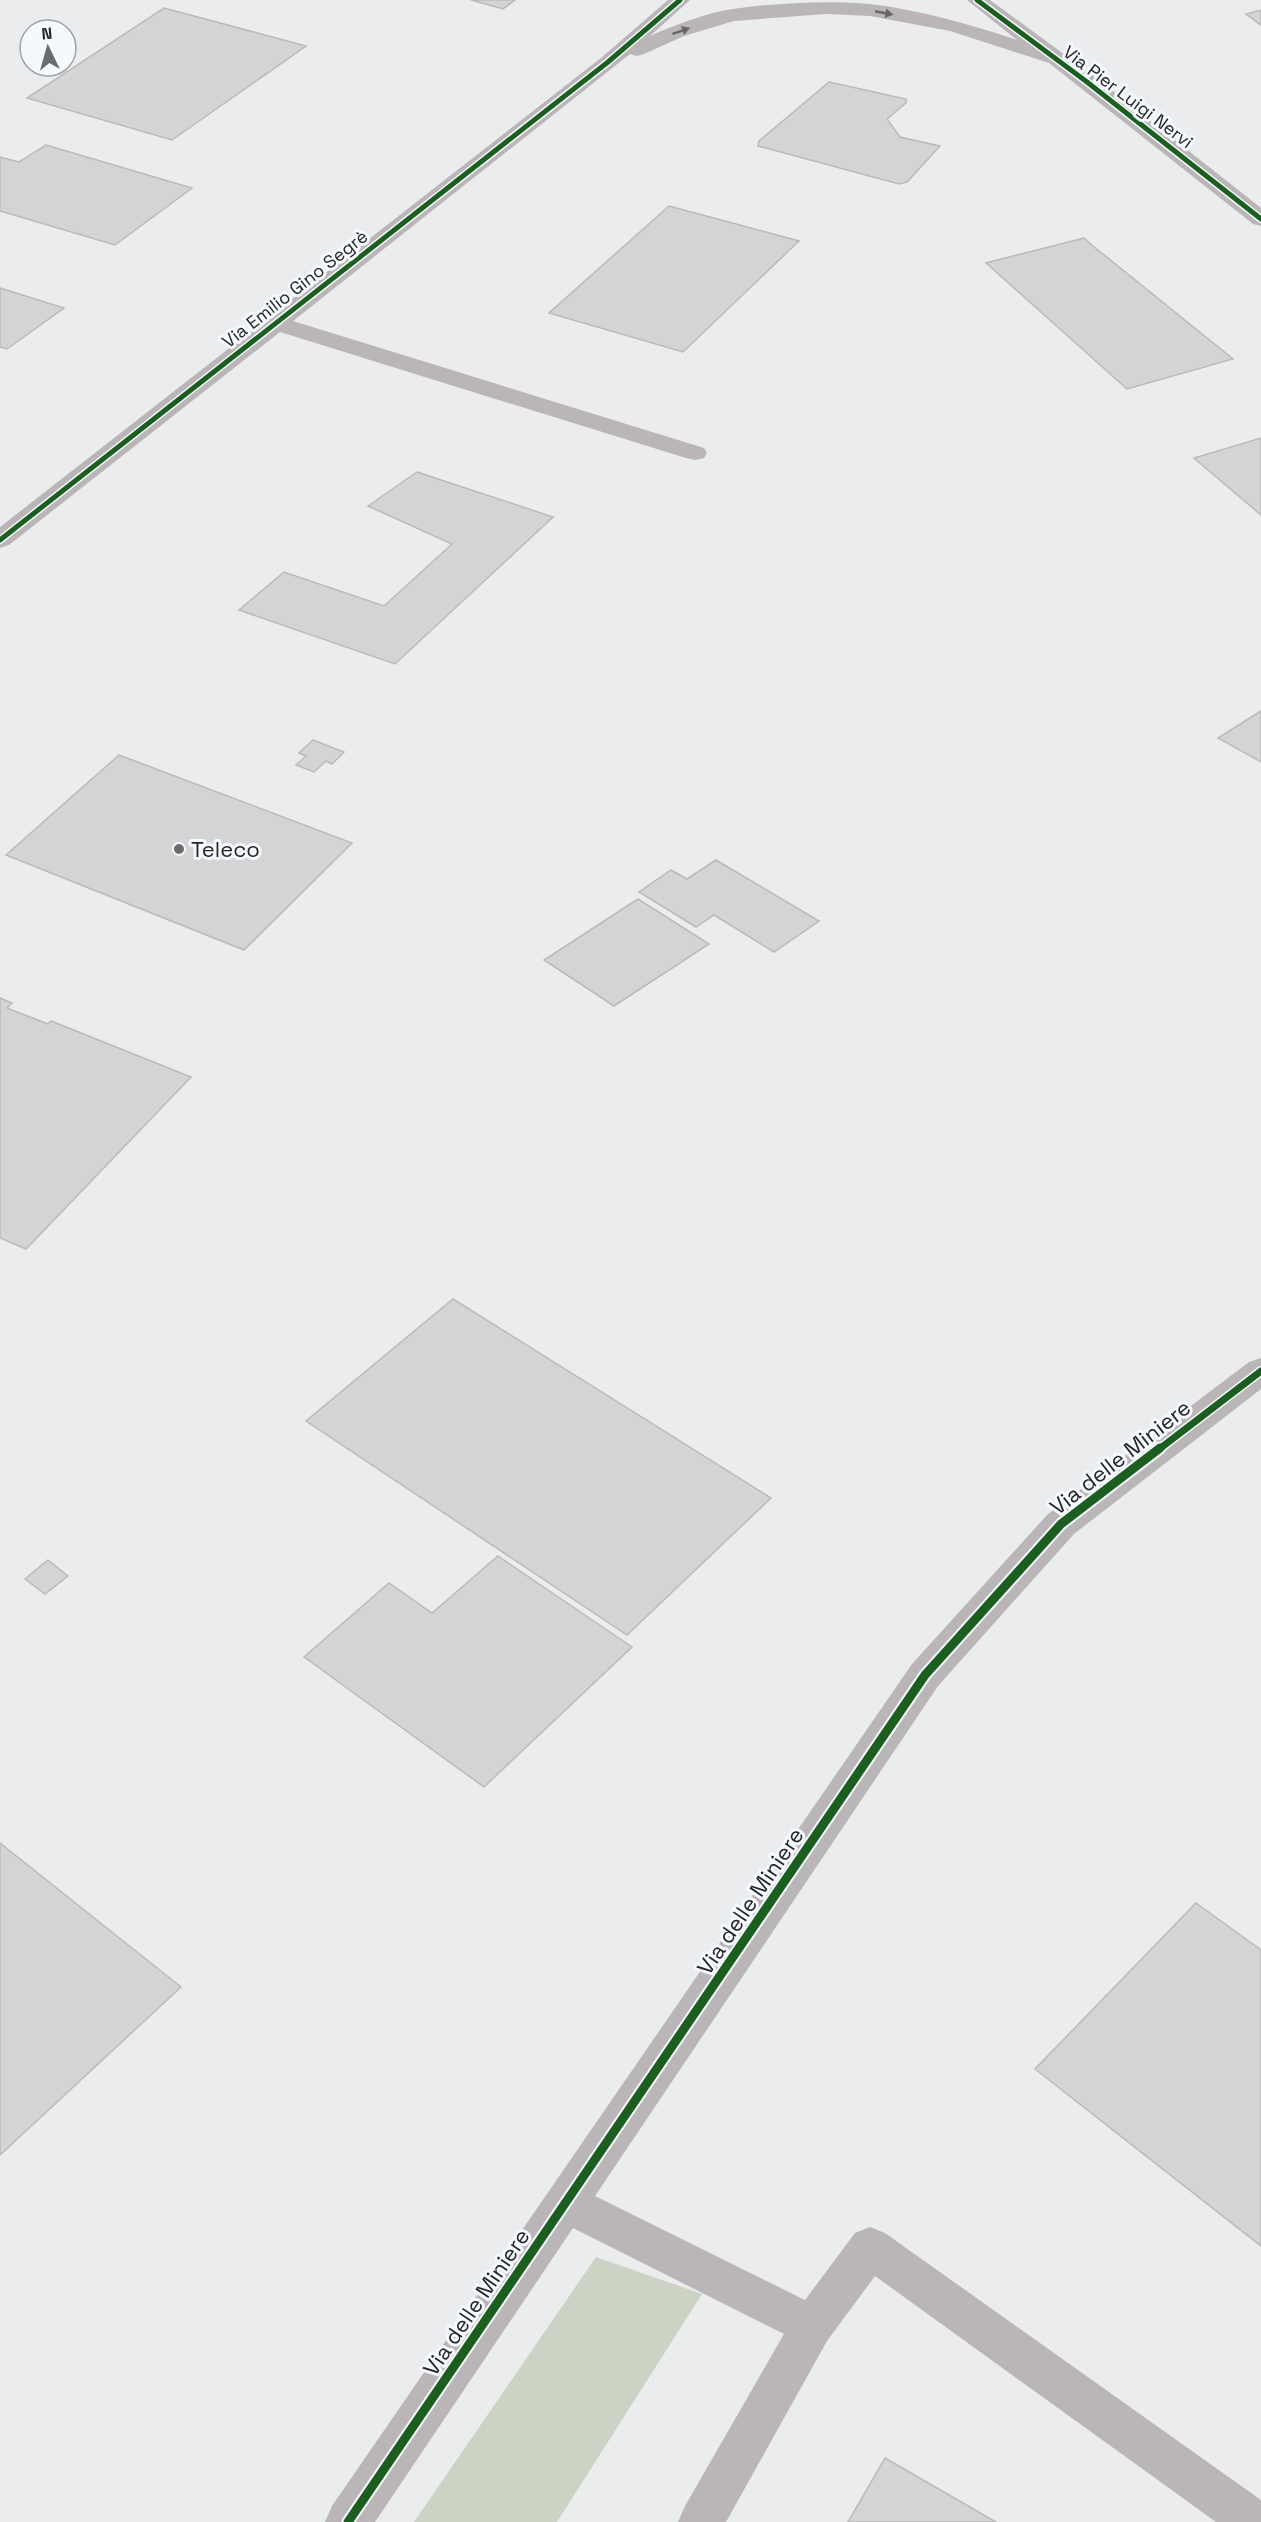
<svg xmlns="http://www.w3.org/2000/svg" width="1261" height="2522" viewBox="0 0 1261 2522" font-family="'Space Grotesk',sans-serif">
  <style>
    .green { fill: #cbd3c4 }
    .building { fill: #d5d4d5; stroke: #bababb; stroke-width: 1.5 }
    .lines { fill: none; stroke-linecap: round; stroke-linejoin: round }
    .minor { fill: #bab6b7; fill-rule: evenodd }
    .cycleway-far2-casing { stroke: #f5f8fd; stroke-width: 8 }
    .cycleway-far1-casing { stroke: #f5f8fd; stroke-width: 10 }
    .cycleway-casing { stroke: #f5f8fd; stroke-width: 13 }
    .cycleway-far2 { stroke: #1b5e20; stroke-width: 5 }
    .cycleway-far1 { stroke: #1b5e20; stroke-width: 7 }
    .cycleway { stroke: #1b5e20; stroke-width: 9 }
    .oneway { fill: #686668 }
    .poi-dot { fill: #696b6d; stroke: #f5f8fd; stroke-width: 2 }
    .labels { text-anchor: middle; stroke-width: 6; stroke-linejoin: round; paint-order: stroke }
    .far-street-label { font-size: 18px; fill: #242527; stroke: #f5f8fd }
    .poi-label { font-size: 22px; fill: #242527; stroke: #f5f8fd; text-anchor: start }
    .street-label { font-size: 22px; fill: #242527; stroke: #f5f8fd }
  </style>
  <rect width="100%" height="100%" fill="#eaecee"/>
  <polygon class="green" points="596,2257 702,2294 557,2522 414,2522"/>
  <g class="building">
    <polygon points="471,0 515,0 503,9"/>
    <polygon points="164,8 306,46 172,140 27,98"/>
    <polygon points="1261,10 1261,25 1246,14"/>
    <polygon points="829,82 906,99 906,103 887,119 900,137 940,146 907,182 899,184 758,146 759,141"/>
    <polygon points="46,145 192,188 115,245 0,211 0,157 19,162"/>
    <polygon points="669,206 799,241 683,352 549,313"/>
    <polygon points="1084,238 1093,246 1233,359 1127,389 986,263"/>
    <polygon points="0,288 64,308 7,349 0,347"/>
    <polygon points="1261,438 1261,515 1194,458"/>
    <polygon points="417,472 553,517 395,664 239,610 284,572 384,606 452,544 368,506"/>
    <polygon points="1261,711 1261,762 1218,738"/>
    <polygon points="313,740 344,752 332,764 326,761 314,772 296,765 306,756 299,753"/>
    <polygon points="119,755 352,843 244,950 6,855"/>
    <polygon points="716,860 819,921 774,952 714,915 696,927 639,892 671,870 687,879"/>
    <polygon points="638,899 709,944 614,1006 544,960"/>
    <polygon points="0,998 12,1003 7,1008 48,1024 51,1021 191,1077 26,1249 0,1238"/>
    <polygon points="453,1299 771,1498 627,1635 306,1421"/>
    <polygon points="498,1556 632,1647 484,1787 304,1657 389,1583 432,1613"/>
    <polygon points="48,1560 68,1576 45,1594 25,1579"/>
    <polygon points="0,1843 181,1987 0,2155"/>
    <polygon points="1196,1903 1261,1950 1261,2246 1035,2069"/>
    <polygon points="885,2458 996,2522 848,2522"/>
  </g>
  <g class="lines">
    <g class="minor">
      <path d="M668 0H690L650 36C675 25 705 13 733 9 774 3 829 0 870 4 920 10 969 24 1017 40L967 0H990L1095 77 1261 208V226L1253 224 1049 63 950 31 870 16 826 14 734 21 684 36 644 54 637 56 630 54 293 321 704 448 707 453 704 458 695 460 686 458 280 332 9 545 0 548V527L601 58Z"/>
      <polygon points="1261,1358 1261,1389 1074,1534 938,1686 595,2196 805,2300 855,2233 870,2227 885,2233 1261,2500 1261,2522 1216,2522 875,2276 827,2341 726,2522 678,2522 685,2506 784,2334 573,2228 375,2522 325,2522 332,2506 912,1664 1048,1514 1249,1362"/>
    </g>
    <defs>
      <g id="cycleway-far2">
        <polyline points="977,0 1087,82 1261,219"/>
        <polyline points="0,540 608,62 680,0"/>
      </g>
      <polyline id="cycleway-far1" points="1158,1450 1261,1371"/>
      <polyline id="cycleway" points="348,2522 925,1675 1061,1524 1160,1448"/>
    </defs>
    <use href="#cycleway-far2" class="cycleway-far2-casing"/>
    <use href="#cycleway-far1" class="cycleway-far1-casing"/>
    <use href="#cycleway" class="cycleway-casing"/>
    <use href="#cycleway-far2" class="cycleway-far2"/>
    <use href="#cycleway-far1" class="cycleway-far1"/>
    <use href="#cycleway" class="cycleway"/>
  </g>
  <defs><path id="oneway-solid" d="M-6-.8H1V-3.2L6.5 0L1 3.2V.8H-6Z" transform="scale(1.5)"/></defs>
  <g class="oneway">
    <use href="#oneway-solid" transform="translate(884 13) rotate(11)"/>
    <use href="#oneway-solid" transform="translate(681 31) rotate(-19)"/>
  </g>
  <circle class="poi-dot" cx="179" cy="849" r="6"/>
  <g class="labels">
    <g class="far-street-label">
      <text transform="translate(1128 97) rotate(37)" y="6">Via Pier Luigi Nervi</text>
      <text transform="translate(295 289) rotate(-38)" y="6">Via Emilio Gino Segrè</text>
    </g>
    <g class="poi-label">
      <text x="191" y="857">Teleco</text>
    </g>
    <g class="street-label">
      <text transform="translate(1120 1457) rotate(-38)" y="8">Via delle Miniere</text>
      <text transform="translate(750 1901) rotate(-56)" y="8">Via delle Miniere</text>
      <text transform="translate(476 2302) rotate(-56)" y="8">Via delle Miniere</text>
    </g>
  </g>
  <g transform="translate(48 48) rotate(355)"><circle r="28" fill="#f5f8fd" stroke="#a1a4a7" stroke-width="1.5"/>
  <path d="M0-4.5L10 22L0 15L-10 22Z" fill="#696b6d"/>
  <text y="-9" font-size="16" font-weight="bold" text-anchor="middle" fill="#242527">N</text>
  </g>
</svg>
